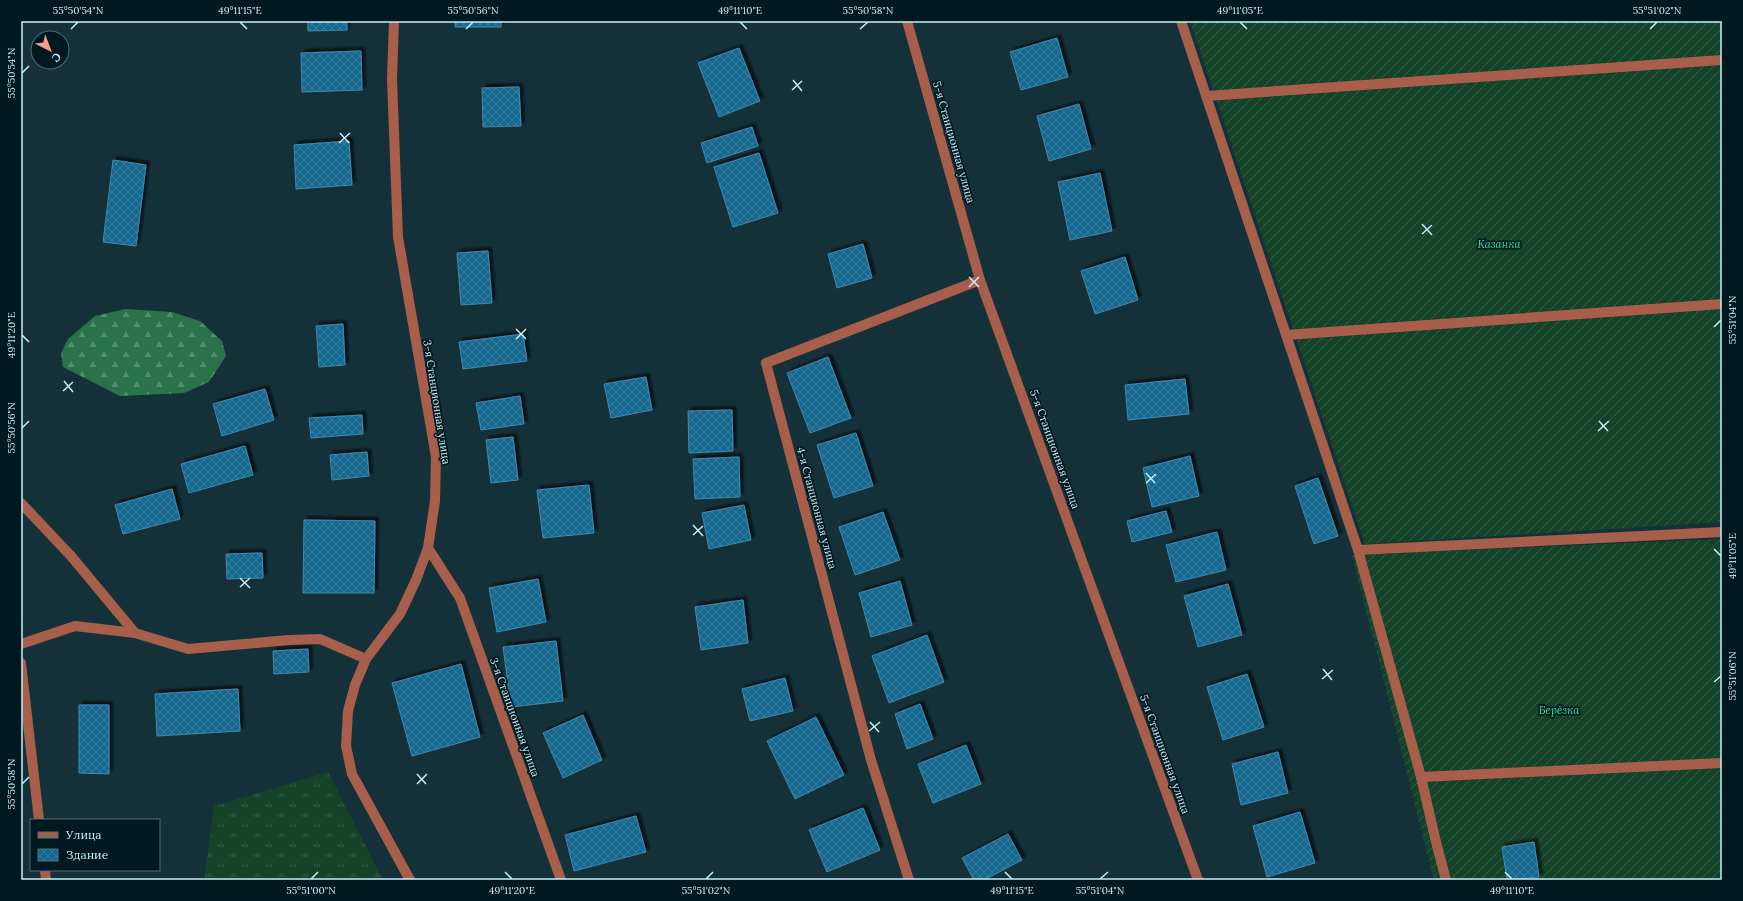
<svg xmlns="http://www.w3.org/2000/svg" width="1743" height="901" viewBox="0 0 1743 901" font-family="Lora,serif">
  <style>
    .grass { fill: url(#grass-tufts) }
    .forest { fill: url(#forest-firs) }
    .garden { fill: url(#garden-furrows) }
    .building { fill: url(#building-cross-hatch); stroke: #4289b0; filter: url(#shadow) }
    .lines { fill: none; stroke-linecap: round; stroke-linejoin: round }
    .minor { stroke: #a75e4b; stroke-width: 10 }
    .ticks { fill: none; stroke: #c4effb; stroke-width: 1.5 }
    .labels { text-anchor: middle; stroke-width: 3.5; stroke-linejoin: round; paint-order: stroke }
    .street-label { font-size: 11px; fill: #c4effb; stroke: #001920 }
    .park-label { font-size: 11px; font-style: italic; fill: #2fec92; stroke: #001920 }
    .neatline { fill: none; stroke: #c4effb; stroke-width: 1.5 }
    .ticks-label { font-size: 10px; text-anchor: middle; fill: #c4effb }
  </style>
  <defs>
    <pattern id="grass-tufts" width="24" height="20" patternUnits="userSpaceOnUse"><rect width="24" height="20" fill="#144329"/><path d="M3 7l-1-3M5 7V3M7 7l1-3M15 17l-1-3M17 17v-4M19 17l1-3" fill="none" stroke="#355e49"/></pattern>
    <pattern id="forest-firs" width="22" height="20" patternUnits="userSpaceOnUse"><rect width="22" height="20" fill="#2a734a"/><path d="M5 1l3.5 6h-7zM16 11l3.5 6h-7z" fill="#518e6e"/></pattern>
    <pattern id="garden-furrows" width="10" height="10" patternUnits="userSpaceOnUse"><rect width="10" height="10" fill="#144329"/><path d="M-1 1l2-2M0 10L10 0M9 11l2-2" fill="none" stroke="#355e49"/></pattern>
    <pattern id="building-cross-hatch" width="8" height="8" patternUnits="userSpaceOnUse"><rect width="8" height="8" fill="#14678e"/><path d="M0 0l8 8M0 8l8-8" fill="none" stroke="#357d9f"/></pattern>
    <filter id="shadow"><feDropShadow dx="3.5" dy="-3.5" stdDeviation="1" flood-color="#0009"/></filter>
  </defs>
  <rect width="100%" height="100%" fill="#143139"/>
  <polygon class="grass" points="328,772 383,880 204,880 214,806"/>
  <polygon class="forest" points="125,309 172,312 200,321 222,341 226,356 209,382 184,393 120,396 63,367 61,353 68,339 95,316"/>
  <g class="garden">
    <polygon points="1190,21 1722,21 1722,522 1365,544"/>
    <polygon points="1722,539 1722,880 1434,880 1352,555"/>
  </g>
  <g class="building">
    <polygon points="308,21 347,21 347,30 308,31"/>
    <rect x="455" y="21" width="46" height="6"/>
    <polygon points="1057,38 1068,77 1021,90 1010,52"/>
    <polygon points="739,48 760,101 719,117 698,63"/>
    <polygon points="361,51 362,90 302,92 301,53"/>
    <polygon points="519,87 521,126 483,127 482,88"/>
    <polygon points="1079,104 1091,149 1049,161 1037,116"/>
    <polygon points="752,127 758,146 707,163 701,143"/>
    <polygon points="349,141 352,185 296,189 294,145"/>
    <polygon points="759,153 778,213 733,227 714,167"/>
    <polygon points="113,160 146,165 136,246 103,242"/>
    <polygon points="1100,173 1112,231 1070,240 1058,182"/>
    <polygon points="863,244 872,278 837,288 828,254"/>
    <polygon points="488,251 492,303 461,305 457,253"/>
    <polygon points="1125,257 1138,300 1095,314 1081,271"/>
    <polygon points="343,324 345,365 319,367 316,326"/>
    <polygon points="523,334 527,361 463,369 459,342"/>
    <polygon points="828,357 851,418 810,433 787,373"/>
    <polygon points="646,377 652,410 611,418 604,384"/>
    <polygon points="1185,379 1189,414 1128,420 1125,385"/>
    <polygon points="265,389 274,420 222,436 213,404"/>
    <polygon points="520,396 524,424 481,430 476,403"/>
    <polygon points="732,410 733,451 689,453 688,411"/>
    <polygon points="362,415 363,434 311,438 309,418"/>
    <polygon points="856,433 873,486 834,498 817,445"/>
    <polygon points="513,437 518,480 491,483 486,440"/>
    <polygon points="245,446 253,475 189,493 181,464"/>
    <polygon points="367,452 369,476 332,480 330,455"/>
    <polygon points="1190,456 1199,496 1152,507 1143,468"/>
    <polygon points="739,457 740,497 695,499 693,459"/>
    <polygon points="1318,478 1338,536 1314,544 1295,486"/>
    <polygon points="589,485 594,533 543,538 537,490"/>
    <polygon points="172,489 180,519 123,534 115,505"/>
    <polygon points="744,505 751,540 709,549 702,513"/>
    <polygon points="1166,511 1172,532 1132,542 1127,521"/>
    <polygon points="883,512 900,560 855,575 839,527"/>
    <polygon points="304,520 375,521 374,593 303,593"/>
    <polygon points="1217,532 1226,570 1176,582 1166,545"/>
    <polygon points="262,553 263,578 227,579 226,554"/>
    <polygon points="538,579 546,622 497,632 489,588"/>
    <polygon points="900,581 912,625 871,637 859,593"/>
    <polygon points="1228,584 1242,635 1198,647 1184,596"/>
    <polygon points="743,600 748,643 701,650 695,607"/>
    <polygon points="927,635 944,682 889,703 872,656"/>
    <polygon points="556,641 563,701 511,707 503,647"/>
    <polygon points="308,649 309,672 274,674 273,651"/>
    <polygon points="461,664 480,737 412,756 392,683"/>
    <polygon points="1247,674 1264,727 1223,740 1207,687"/>
    <polygon points="785,678 793,711 750,721 742,689"/>
    <polygon points="238,689 240,731 157,736 155,694"/>
    <polygon points="920,704 933,739 907,749 895,714"/>
    <polygon points="79,705 109,705 109,774 79,773"/>
    <polygon points="583,715 602,760 563,778 543,733"/>
    <polygon points="816,717 844,775 795,799 767,741"/>
    <polygon points="966,745 981,784 933,803 918,764"/>
    <polygon points="1278,752 1288,793 1241,805 1232,764"/>
    <polygon points="863,808 880,850 827,872 809,830"/>
    <polygon points="1300,812 1315,863 1267,877 1253,826"/>
    <polygon points="636,816 646,852 574,871 565,835"/>
    <polygon points="1008,834 1022,860 984,880 974,880 962,858"/>
    <polygon points="1534,842 1539,877 1507,880 1502,847"/>
  </g>
  <g class="lines">
    <g class="minor">
      <polyline points="394,21 392,79 398,237 436,457 435,501 428,548 416,580 400,614 366,659 355,685 348,711 346,746 352,774 410,880"/>
      <polyline points="907,21 980,280 1198,880"/>
      <polyline points="1181,21 1358,550 1421,777 1436,842 1446,880"/>
      <polyline points="1206,96 1722,60"/>
      <polyline points="1286,335 1722,304"/>
      <polyline points="21,503 71,556 135,633"/>
      <polyline points="428,548 460,598 561,880"/>
      <polyline points="1358,550 1722,532"/>
      <polyline points="21,644 75,626 135,633 188,649 289,640 320,639 366,659"/>
      <polyline points="21,663 39,820"/>
      <polyline points="1421,777 1722,763"/>
      <polyline points="45,870 46,880"/>
      <polyline points="909,880 871,760 766,363 980,280"/>
    </g>
  </g>
  <path class="ticks" d="M240 22 247 29M740 22 747 29M1240 22 1247 29M71 29 78 22M466 29 473 22M860 29 868 22M1650 29 1657 22M22 73 29 66M793 80 802 91M792 90 802 81M340 133 349 143M339 143 350 133M1422 224 1432 235M1422 234 1432 225M969 277 979 287M969 287 979 277M1714 327 1721 320M516 329 526 339M22 335 29 342M516 339 526 329M64 381 73 392M63 391 73 382M1599 421 1608 431M22 428 29 421M1598 431 1609 421M1146 473 1155 483M1146 483 1156 474M693 525 703 536M693 535 703 526M1714 549 1721 556M240 578 250 588M240 587 250 578M1323 669 1332 680M1322 679 1333 670M1714 682 1721 676M870 722 879 732M869 731 880 722M417 774 426 784M22 784 29 777M417 784 427 774M505 872 512 879M1005 872 1012 879M1505 872 1512 879M311 879 318 872M706 879 713 872M1100 879 1108 872"/>
  <g class="labels">
    <g class="street-label">
      <text transform="translate(954 142) rotate(74)" y="4">5-я Станционная улица</text>
      <text transform="translate(437 402) rotate(81)" y="4">3-я Станционная улица</text>
      <text transform="translate(1055 449) rotate(70)" y="4">5-я Станционная улица</text>
      <text transform="translate(817 508) rotate(75)" y="4">4-я Станционная улица</text>
      <text transform="translate(515 717) rotate(70)" y="4">3-я Станционная улица</text>
      <text transform="translate(1165 754) rotate(70)" y="4">5-я Станционная улица</text>
    </g>
    <g class="park-label">
      <text x="1499" y="248">Казанка</text>
      <text x="1559" y="714">Берёзка</text>
    </g>
  </g>
  <rect width="1743" height="901" fill="none" stroke="#001920" stroke-width="44"/>
  <rect x="30" y="819" width="130" height="52" fill="#001920" stroke="#4e6f78"/>
  <rect x="38" y="832" width="20" height="6" fill="#a75e4b" stroke="#4e6f78"/>
  <text x="66" y="839" font-size="12" fill="#c4effb">Улица</text>
  <rect x="38" y="849" width="20" height="12" fill="url(#building-cross-hatch)" stroke="#4e6f78"/>
  <text x="66" y="859" font-size="12" fill="#c4effb">Здание</text>
  <g transform="translate(50 50) rotate(138)"><circle r="19" fill="#001920" stroke="#4e6f78"/>
  <path d="M0-3L7 15L0 10L-7 15Z" fill="#f49e87"/>
  <text y="-6" font-size="11" font-weight="bold" text-anchor="middle" fill="#c4effb">С</text>
  </g>
  <rect x="22" y="22" width="1699" height="857" class="neatline"/>
  <g class="ticks-label">
    <text x="78" y="14">55°50'54"N</text>
    <text x="240" y="14">49°11'15"E</text>
    <text x="473" y="14">55°50'56"N</text>
    <text x="740" y="14">49°11'10"E</text>
    <text x="868" y="14">55°50'58"N</text>
    <text x="1240" y="14">49°11'05"E</text>
    <text x="1657" y="14">55°51'02"N</text>
    <text transform="translate(11 73) rotate(-90)" y="4">55°50'54"N</text>
    <text transform="translate(1732 320) rotate(-90)" y="4">55°51'04"N</text>
    <text transform="translate(11 335) rotate(-90)" y="4">49°11'20"E</text>
    <text transform="translate(11 428) rotate(-90)" y="4">55°50'56"N</text>
    <text transform="translate(1732 556) rotate(-90)" y="4">49°11'05"E</text>
    <text transform="translate(1732 676) rotate(-90)" y="4">55°51'06"N</text>
    <text transform="translate(11 784) rotate(-90)" y="4">55°50'58"N</text>
    <text x="311" y="894">55°51'00"N</text>
    <text x="512" y="894">49°11'20"E</text>
    <text x="706" y="894">55°51'02"N</text>
    <text x="1012" y="894">49°11'15"E</text>
    <text x="1100" y="894">55°51'04"N</text>
    <text x="1512" y="894">49°11'10"E</text>
  </g>
</svg>
